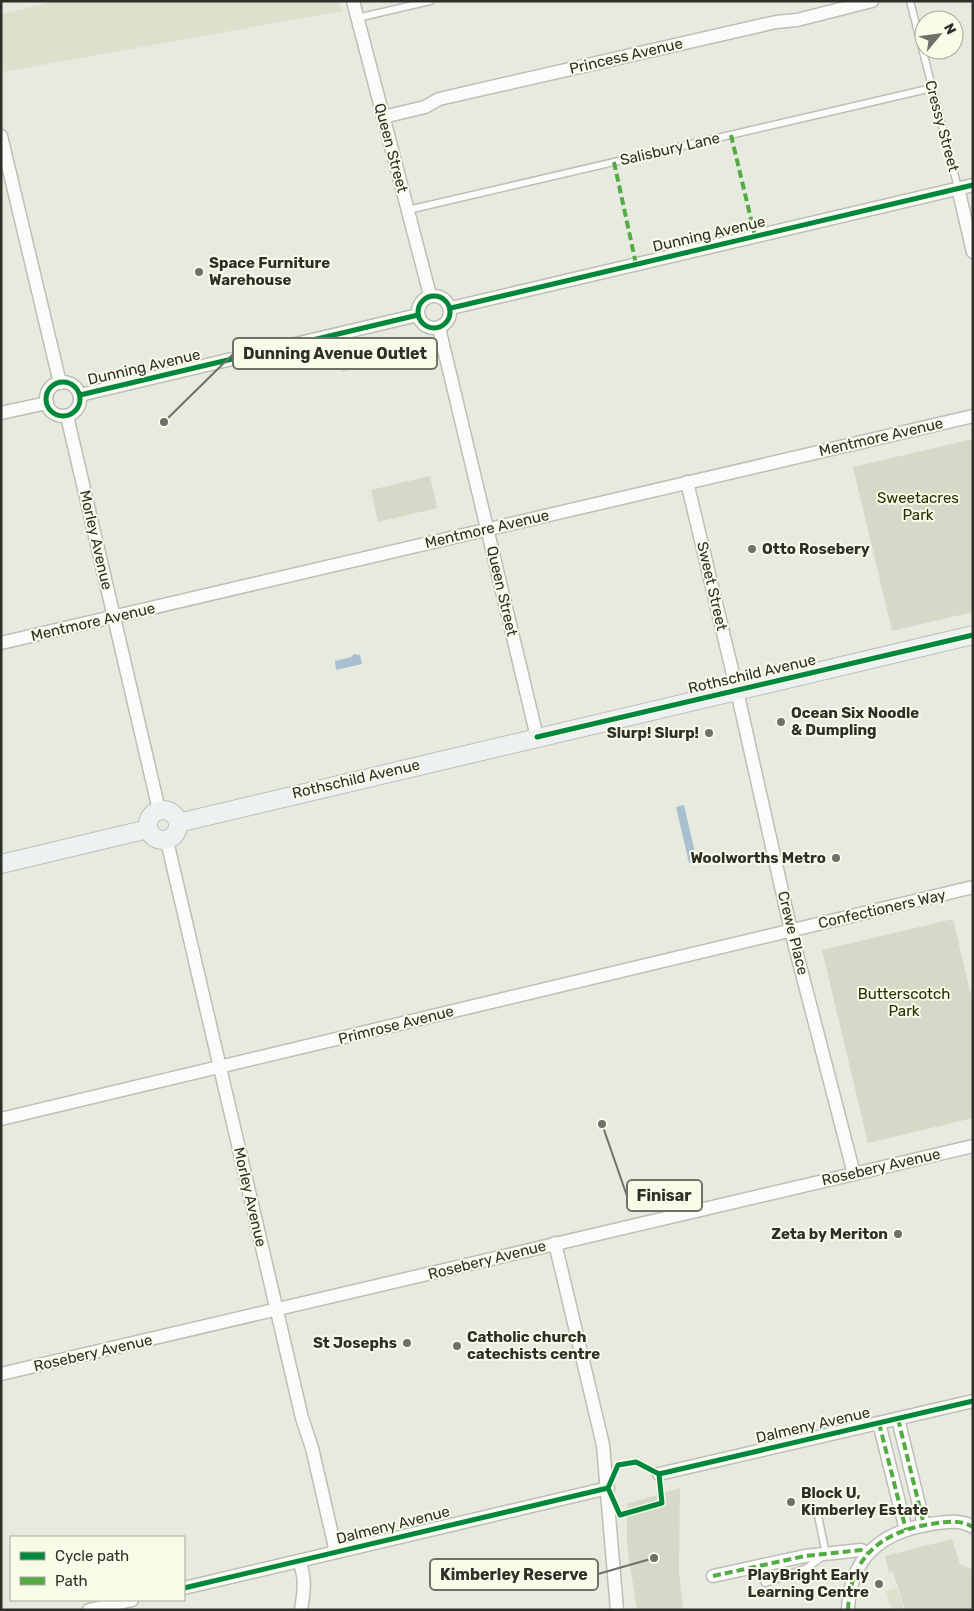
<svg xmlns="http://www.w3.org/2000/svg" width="974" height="1611" viewBox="0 0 974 1611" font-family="Rubik,sans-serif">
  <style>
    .built { fill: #dce1cd }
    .green { fill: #d5dac8 }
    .water { fill: #a7bfce }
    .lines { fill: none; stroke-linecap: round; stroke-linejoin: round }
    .lane-casing { stroke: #bdbfb7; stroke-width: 9 }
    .street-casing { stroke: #bdbfb7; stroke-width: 15 }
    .secondary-casing { stroke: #bdbfb7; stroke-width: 20 }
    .lane { stroke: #fbfcfa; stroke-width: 6 }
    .street { stroke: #fbfcfa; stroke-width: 12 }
    .secondary { stroke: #eef1f1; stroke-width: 18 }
    .quiet { stroke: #54ab44; stroke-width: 4; stroke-dasharray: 8 4; stroke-linecap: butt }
    .cycleway-casing { stroke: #f7fbe8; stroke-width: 8 }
    .cycleway { stroke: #00873e; stroke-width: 5 }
    .poi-dot { fill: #6f7068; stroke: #f7fbe8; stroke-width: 2 }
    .labels { text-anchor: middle; stroke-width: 4; stroke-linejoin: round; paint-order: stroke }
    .street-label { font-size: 15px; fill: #2e2f28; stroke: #f7fbe8 }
    .poi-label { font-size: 15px; font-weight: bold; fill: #2e2f28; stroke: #f7fbe8; text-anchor: start }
    .park-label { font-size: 15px; fill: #282e00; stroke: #f7fbe8 }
    .leader { fill: none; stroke: #6f7068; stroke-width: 2 }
    .callout-dot { fill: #6f7068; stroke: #f7fbe8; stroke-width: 2 }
    .callout { fill: #f7fbe8; stroke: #6f7068; stroke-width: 2 }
    .callout-label { font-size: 16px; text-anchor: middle; font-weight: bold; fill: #2e2f28 }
  </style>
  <rect width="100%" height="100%" fill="#e7eadf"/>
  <g class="built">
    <polygon points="57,1 339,1 342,11 3,72 1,14"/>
    <polygon points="897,1588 904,1610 892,1610 886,1591"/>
  </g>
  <g class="green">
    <polygon points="404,342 408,357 342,372 339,357"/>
    <polygon points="973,439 973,612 892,631 853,467"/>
    <polygon points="430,476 437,508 378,522 371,490"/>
    <polygon points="953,919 973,1004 973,1118 868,1143 822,950"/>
    <polygon points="680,1488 679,1572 683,1610 637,1610 627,1545 627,1504"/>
    <polygon points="952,1539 960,1564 973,1570 973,1610 905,1610 893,1572 889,1573 885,1556"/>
  </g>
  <g class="water">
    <polygon points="354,654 360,655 362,664 336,670 335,661 351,657"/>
    <polygon points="684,805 697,861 689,863 676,807"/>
  </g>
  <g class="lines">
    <defs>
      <g id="lane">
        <polyline points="910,1 958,188"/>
        <polyline points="357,18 430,1"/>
        <polyline points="408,210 932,88"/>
        <polyline points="765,1583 807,1568 826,1554 818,1516"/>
      </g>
      <g id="street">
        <polyline points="353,1 430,295"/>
        <polyline points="383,117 425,107 439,99 776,22 797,20 872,1"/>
        <polyline points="1,136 60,383"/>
        <polyline points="958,188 973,252"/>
        <circle cx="434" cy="312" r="16"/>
        <polyline points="451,308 973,185"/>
        <polyline points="439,328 537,737"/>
        <circle cx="63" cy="399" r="17"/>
        <polyline points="80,395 418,315"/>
        <polyline points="1,413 47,403"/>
        <polyline points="67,416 159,810"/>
        <polyline points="687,482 737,691 791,931 854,1174"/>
        <polyline points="1,643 973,416"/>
        <polyline points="167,841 302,1418 312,1448 336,1552"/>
        <polyline points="1,1119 973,887"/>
        <polyline points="555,1243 603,1445 617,1610"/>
        <polyline points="1,1374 973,1146"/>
        <polyline points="898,1419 924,1525"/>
        <polyline points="879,1423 906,1530"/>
        <polyline points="659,1474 973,1401"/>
        <path d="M299 1561C306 1577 304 1592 301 1610"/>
        <polyline points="713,1576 805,1556 861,1550 867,1553"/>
        <polyline points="184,1588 608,1488"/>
        <polyline points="89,1610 132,1600"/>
        <path d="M848 1610C850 1557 881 1532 931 1524 945 1522 960 1519 973 1527"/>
      </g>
      <g id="secondary">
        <circle cx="163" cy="825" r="15"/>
        <polyline points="178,823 973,635"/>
        <polyline points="1,864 148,829"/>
      </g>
    </defs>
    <use href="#lane" class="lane-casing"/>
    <use href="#street" class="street-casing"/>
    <use href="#secondary" class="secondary-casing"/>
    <use href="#lane" class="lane"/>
    <use href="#street" class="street"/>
    <use href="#secondary" class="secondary"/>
    <g class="quiet">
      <polyline points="731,135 755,236"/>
      <polyline points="614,162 636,264"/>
      <polyline points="898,1419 924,1525"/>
      <polyline points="879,1423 906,1530"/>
      <polyline points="713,1576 805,1556 861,1550 867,1553"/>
      <path d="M848 1610C850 1557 881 1532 931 1524 945 1522 960 1519 973 1527"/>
    </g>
    <defs>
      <g id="cycleway">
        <circle cx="434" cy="312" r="16"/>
        <polyline points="451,308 973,185"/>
        <circle cx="63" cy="399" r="17"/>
        <polyline points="80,395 418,315"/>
        <polyline points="537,737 973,635"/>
        <polygon points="636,1462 659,1474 662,1503 620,1515 608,1488 618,1465"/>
        <polyline points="659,1474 973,1401"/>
        <polyline points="184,1588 608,1488"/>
      </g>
    </defs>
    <use href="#cycleway" class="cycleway-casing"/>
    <use href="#cycleway" class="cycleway"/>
  </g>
  <g class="poi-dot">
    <circle cx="199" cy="272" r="5"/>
    <circle cx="752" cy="549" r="5"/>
    <circle cx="781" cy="722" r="5"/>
    <circle cx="709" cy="733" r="5"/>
    <circle cx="836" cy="858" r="5"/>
    <circle cx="898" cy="1234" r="5"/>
    <circle cx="407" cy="1343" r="5"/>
    <circle cx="457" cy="1346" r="5"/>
    <circle cx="791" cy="1502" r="5"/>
    <circle cx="879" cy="1584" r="5"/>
  </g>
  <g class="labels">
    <g class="street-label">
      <text transform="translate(626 56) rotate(-13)" y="5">Princess Avenue</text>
      <text transform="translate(942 126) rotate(75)" y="5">Cressy Street</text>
      <text transform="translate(391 148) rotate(75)" y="5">Queen Street</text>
      <text transform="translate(670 149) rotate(-13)" y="5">Salisbury Lane</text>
      <text transform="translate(709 234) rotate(-13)" y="5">Dunning Avenue</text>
      <text transform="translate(144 367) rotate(-13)" y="5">Dunning Avenue</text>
      <text transform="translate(881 437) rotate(-13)" y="5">Mentmore Avenue</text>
      <text transform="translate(487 529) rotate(-13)" y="5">Mentmore Avenue</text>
      <text transform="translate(96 540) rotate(77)" y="5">Morley Avenue</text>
      <text transform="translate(712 586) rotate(77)" y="5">Sweet Street</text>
      <text transform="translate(502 591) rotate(77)" y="5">Queen Street</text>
      <text transform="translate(93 622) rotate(-13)" y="5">Mentmore Avenue</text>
      <text transform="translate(752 674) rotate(-13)" y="5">Rothschild Avenue</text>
      <text transform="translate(356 779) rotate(-13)" y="5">Rothschild Avenue</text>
      <text transform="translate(882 909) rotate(-13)" y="5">Confectioners Way</text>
      <text transform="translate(793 933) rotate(76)" y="5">Crewe Place</text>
      <text transform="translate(396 1025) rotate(-14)" y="5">Primrose Avenue</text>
      <text transform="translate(881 1167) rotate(-13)" y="5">Rosebery Avenue</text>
      <text transform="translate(250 1197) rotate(77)" y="5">Morley Avenue</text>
      <text transform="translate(487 1260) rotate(-14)" y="5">Rosebery Avenue</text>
      <text transform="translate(93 1353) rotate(-13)" y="5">Rosebery Avenue</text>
      <text transform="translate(813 1425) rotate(-13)" y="5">Dalmeny Avenue</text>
      <text transform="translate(393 1525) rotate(-14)" y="5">Dalmeny Avenue</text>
    </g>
    <g class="poi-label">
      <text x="209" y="268">Space Furniture<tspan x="209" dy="17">Warehouse</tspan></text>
      <text x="762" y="554">Otto Rosebery</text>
      <text x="791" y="718">Ocean Six Noodle<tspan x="791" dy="17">&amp; Dumpling</tspan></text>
      <text x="699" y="738" text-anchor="end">Slurp! Slurp!</text>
      <text x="826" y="863" text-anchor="end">Woolworths Metro</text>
      <text x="888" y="1239" text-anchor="end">Zeta by Meriton</text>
      <text x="467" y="1342">Catholic church<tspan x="467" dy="17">catechists centre</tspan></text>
      <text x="397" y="1348" text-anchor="end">St Josephs</text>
      <text x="801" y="1498">Block U,<tspan x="801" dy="17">Kimberley Estate</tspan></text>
      <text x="869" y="1580" text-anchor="end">PlayBright Early<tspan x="869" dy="17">Learning Centre</tspan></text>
    </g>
    <g class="park-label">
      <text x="918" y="503">Sweetacres<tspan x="918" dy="17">Park</tspan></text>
      <text x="904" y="999">Butterscotch<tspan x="904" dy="17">Park</tspan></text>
    </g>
  </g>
  <path class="leader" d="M164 422L233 354M602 1124L627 1196M654 1558L598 1574"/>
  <g class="callout-dot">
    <circle cx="164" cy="422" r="5"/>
    <circle cx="602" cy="1124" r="5"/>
    <circle cx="654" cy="1558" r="5"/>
  </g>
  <g class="callout">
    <rect x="233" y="338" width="204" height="31" rx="5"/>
    <rect x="627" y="1180" width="75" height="31" rx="5"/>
    <rect x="430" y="1559" width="168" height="31" rx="5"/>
  </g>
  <g class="callout-label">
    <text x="335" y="359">Dunning Avenue Outlet</text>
    <text x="664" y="1201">Finisar</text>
    <text x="514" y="1580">Kimberley Reserve</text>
  </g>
  <rect width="974" height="1611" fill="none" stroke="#2e2f28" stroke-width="5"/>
  <rect x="10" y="1536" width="175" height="65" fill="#f7fbe8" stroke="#a7a99b"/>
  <rect x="20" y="1552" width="25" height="8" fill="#00873e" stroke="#a7a99b"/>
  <text x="55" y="1561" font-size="15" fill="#2e2f28">Cycle path</text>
  <rect x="20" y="1577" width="25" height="8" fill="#54ab44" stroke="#a7a99b"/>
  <text x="55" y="1586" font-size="15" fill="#2e2f28">Path</text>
  <g transform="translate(939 35) rotate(61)"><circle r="24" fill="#f7fbe8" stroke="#a7a99b"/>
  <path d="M0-4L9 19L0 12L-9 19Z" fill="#6f7068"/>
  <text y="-8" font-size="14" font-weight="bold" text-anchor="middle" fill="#2e2f28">N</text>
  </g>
</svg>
